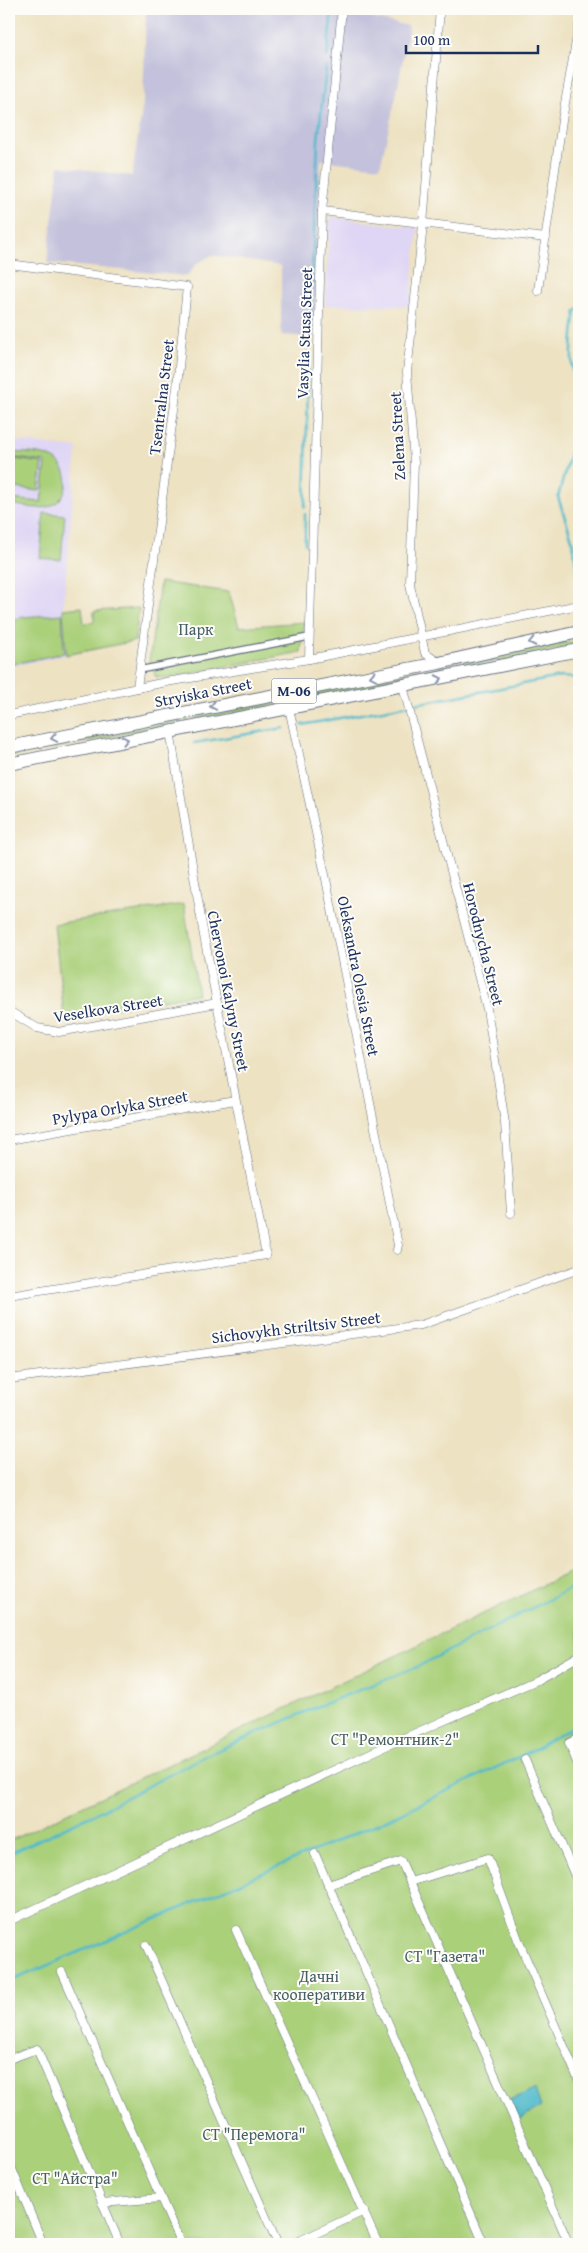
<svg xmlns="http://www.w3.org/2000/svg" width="588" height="2253" viewBox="0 0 588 2253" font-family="'Gentium Book Plus',serif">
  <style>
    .built { fill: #dfd5f5 }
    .industrial { fill: #c3c1db }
    .green { fill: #aad07a; stroke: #62806c }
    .water { fill: #4fbacb; stroke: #357494 }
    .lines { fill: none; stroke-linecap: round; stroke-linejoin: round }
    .stream { stroke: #4fbacb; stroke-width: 2.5 }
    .pedestrian-casing { stroke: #646e81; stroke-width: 8 }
    .minor-casing { stroke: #646e81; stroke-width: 9 }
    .trunk-casing { stroke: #646e81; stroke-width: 14 }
    .pedestrian { stroke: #fff; stroke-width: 5.5 }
    .minor { stroke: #fff; stroke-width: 8 }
    .trunk { stroke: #fff; stroke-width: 12 }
    .oneway { stroke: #8d97ae }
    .labels { text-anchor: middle; stroke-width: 4; stroke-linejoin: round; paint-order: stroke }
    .shield { fill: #fdfcf7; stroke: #5f6c8c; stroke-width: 1 }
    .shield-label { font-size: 15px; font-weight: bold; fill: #1b2f5e }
    .street-label { font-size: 16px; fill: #1b2f5e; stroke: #fdfcf7 }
    .park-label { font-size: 16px; fill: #465f66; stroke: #fdfcf7 }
  </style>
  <rect width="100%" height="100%" fill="#fdfcf7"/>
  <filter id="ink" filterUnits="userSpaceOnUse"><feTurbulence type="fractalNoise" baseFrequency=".02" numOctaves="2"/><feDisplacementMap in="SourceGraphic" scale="10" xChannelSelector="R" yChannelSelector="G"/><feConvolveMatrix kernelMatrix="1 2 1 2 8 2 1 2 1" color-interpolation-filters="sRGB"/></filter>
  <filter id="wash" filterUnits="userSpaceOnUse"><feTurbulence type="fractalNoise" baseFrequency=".0096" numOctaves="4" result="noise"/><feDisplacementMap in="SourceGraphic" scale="20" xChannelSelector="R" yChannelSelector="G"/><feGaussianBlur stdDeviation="1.12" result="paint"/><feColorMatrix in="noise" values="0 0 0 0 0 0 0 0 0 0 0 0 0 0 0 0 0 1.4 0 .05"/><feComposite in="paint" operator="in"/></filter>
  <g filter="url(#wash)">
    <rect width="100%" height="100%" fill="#ede2c2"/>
    <g class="built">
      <polygon points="330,217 418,228 410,306 325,305"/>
      <polygon points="9,440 77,448 63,609 66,655 9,667"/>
    </g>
    <polygon class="industrial" points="146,9 337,9 337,11 409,26 396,96 380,167 321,160 314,337 281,335 281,266 212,255 196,264 187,276 47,263 59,166 132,176 143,103"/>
    <g class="green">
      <path d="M9 452C22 453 42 452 54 459 74 471 69 502 47 507 35 510 21 505 9 504V499L41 502 46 462 9 457Z"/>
      <polygon points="9,458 43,463 39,491 9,487"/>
      <polygon points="44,513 65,515 61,560 40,558"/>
      <polygon points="160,582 229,592 239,627 304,622 301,652 167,678 156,677 149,662"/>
      <polygon points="82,607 84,624 94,621 94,611 139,608 135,641 66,655 63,609"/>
      <polygon points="62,614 64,653 9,665 9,621 23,617"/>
      <polygon points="579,640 579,645 195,720 194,716"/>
      <polygon points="188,718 189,721 9,757 9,753"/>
      <polygon points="184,904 198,994 64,1016 54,924"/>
      <polygon points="577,1569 579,1572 579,2244 9,2244 9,1841"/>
    </g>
    <polygon class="water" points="535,2089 541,2107 519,2119 509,2100"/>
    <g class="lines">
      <g class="stream">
        <polyline points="327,57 332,9"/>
        <polyline points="312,270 318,140 326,67"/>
        <path d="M579 309 576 311C572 338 568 371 579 396"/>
        <polyline points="310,338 312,275"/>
        <polyline points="579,432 570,454 558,497 572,539 579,582"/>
        <polyline points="305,507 309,345"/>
        <polyline points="305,514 305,544"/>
        <polyline points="302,725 560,677 579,678"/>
        <polyline points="194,743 284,728"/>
        <polyline points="9,1854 104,1809 207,1755 314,1708 417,1667 579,1584"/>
        <polyline points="9,1982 386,1820 535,1749 579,1723"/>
      </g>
    </g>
  </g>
  <g filter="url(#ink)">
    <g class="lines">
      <defs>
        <polyline id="pedestrian" points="139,670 309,637"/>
        <g id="minor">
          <polyline points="322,211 546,238"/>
          <polyline points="9,264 187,287 177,387 137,688"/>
          <polyline points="538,291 562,120 579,25"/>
          <polyline points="309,659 322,211 342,9"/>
          <polyline points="439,663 425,653 410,584 414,462 407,372 423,225 440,9"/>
          <polyline points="403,686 487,1009 505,1123 511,1213"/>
          <polyline points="289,708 326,879 398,1245 397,1250"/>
          <polyline points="9,715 166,682 309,659 579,605"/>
          <polyline points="9,1011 37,1028 59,1032 217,1003"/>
          <polyline points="9,1140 235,1100"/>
          <polyline points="9,1296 266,1255 204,936 170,731"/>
          <polyline points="9,1379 421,1325 579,1269"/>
          <polyline points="579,1738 569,1743 579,1767"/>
          <polyline points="525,1760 579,1885"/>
          <polyline points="315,1854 484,2244"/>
          <polyline points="410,1882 488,1858 519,1942 579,2081"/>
          <polyline points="328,1885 401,1861 569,2244"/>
          <polyline points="9,1921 388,1745 537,1680 579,1656"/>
          <polyline points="236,1930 378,2244"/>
          <polyline points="146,1945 278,2244"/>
          <polyline points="62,1972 181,2244"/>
          <polyline points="9,2059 37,2049 120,2244"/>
          <polyline points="9,2162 43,2244"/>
          <polyline points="102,2203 161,2198"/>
          <polyline points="293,2244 364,2211"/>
        </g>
        <g id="trunk">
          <polyline points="9,747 439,663 579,632"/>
          <polyline points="9,764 579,650"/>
        </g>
      </defs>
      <use href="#pedestrian" class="pedestrian-casing"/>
      <use href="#minor" class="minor-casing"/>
      <use href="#trunk" class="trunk-casing"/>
      <use href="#pedestrian" class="pedestrian"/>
      <use href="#minor" class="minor"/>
      <use href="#trunk" class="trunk"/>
    </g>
    <defs><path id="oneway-chevron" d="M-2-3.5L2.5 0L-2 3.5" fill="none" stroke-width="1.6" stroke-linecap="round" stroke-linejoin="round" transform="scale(1.25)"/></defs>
    <g class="oneway">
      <use href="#oneway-chevron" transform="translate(532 642) rotate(168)"/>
      <use href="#oneway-chevron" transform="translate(373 676) rotate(169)"/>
      <use href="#oneway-chevron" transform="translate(439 679) rotate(-12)"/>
      <use href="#oneway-chevron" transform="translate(213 706) rotate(169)"/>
      <use href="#oneway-chevron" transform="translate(54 738) rotate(169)"/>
      <use href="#oneway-chevron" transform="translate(125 740) rotate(-11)"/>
    </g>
  </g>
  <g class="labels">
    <rect class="shield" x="271.5" y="678.5" width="45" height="25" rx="4"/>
    <g class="shield-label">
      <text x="294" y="696">М-06</text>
    </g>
    <g class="street-label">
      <text transform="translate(304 333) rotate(-88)" y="6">Vasylia Stusa Street</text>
      <text transform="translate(161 397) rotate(-83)" y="6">Tsentralna Street</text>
      <text transform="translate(397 436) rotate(-93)" y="6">Zelena Street</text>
      <text transform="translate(203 692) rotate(-11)" y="6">Stryiska Street</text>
      <text transform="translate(484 944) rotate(76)" y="6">Horodnycha Street</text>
      <text transform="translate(359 976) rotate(79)" y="6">Oleksandra Olesia Street</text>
      <text transform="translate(229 991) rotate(79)" y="6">Chervonoi Kalyny Street</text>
      <text transform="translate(108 1008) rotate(-9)" y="6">Veselkova Street</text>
      <text transform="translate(120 1107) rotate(-10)" y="6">Pylypa Orlyka Street</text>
      <text transform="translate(296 1327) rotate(-7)" y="6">Sichovykh Striltsiv Street</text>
    </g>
    <g class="park-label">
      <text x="196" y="635">Парк</text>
      <text x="395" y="1745">СТ "Ремонтник-2"</text>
      <text x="445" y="1962">СТ "Газета"</text>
      <text x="319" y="1982">Дачні<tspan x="319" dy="18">кооперативи</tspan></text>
      <text x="254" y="2140">СТ "Перемога"</text>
      <text x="75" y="2184">СТ "Айстра"</text>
    </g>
  </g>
  <rect width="588" height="2253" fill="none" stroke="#fdfcf7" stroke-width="30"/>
  <path d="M406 45v8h132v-8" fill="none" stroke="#1b2f5e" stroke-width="2.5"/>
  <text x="413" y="45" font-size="15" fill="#1b2f5e" stroke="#fdfcf7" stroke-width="4" paint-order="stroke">100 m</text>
</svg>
